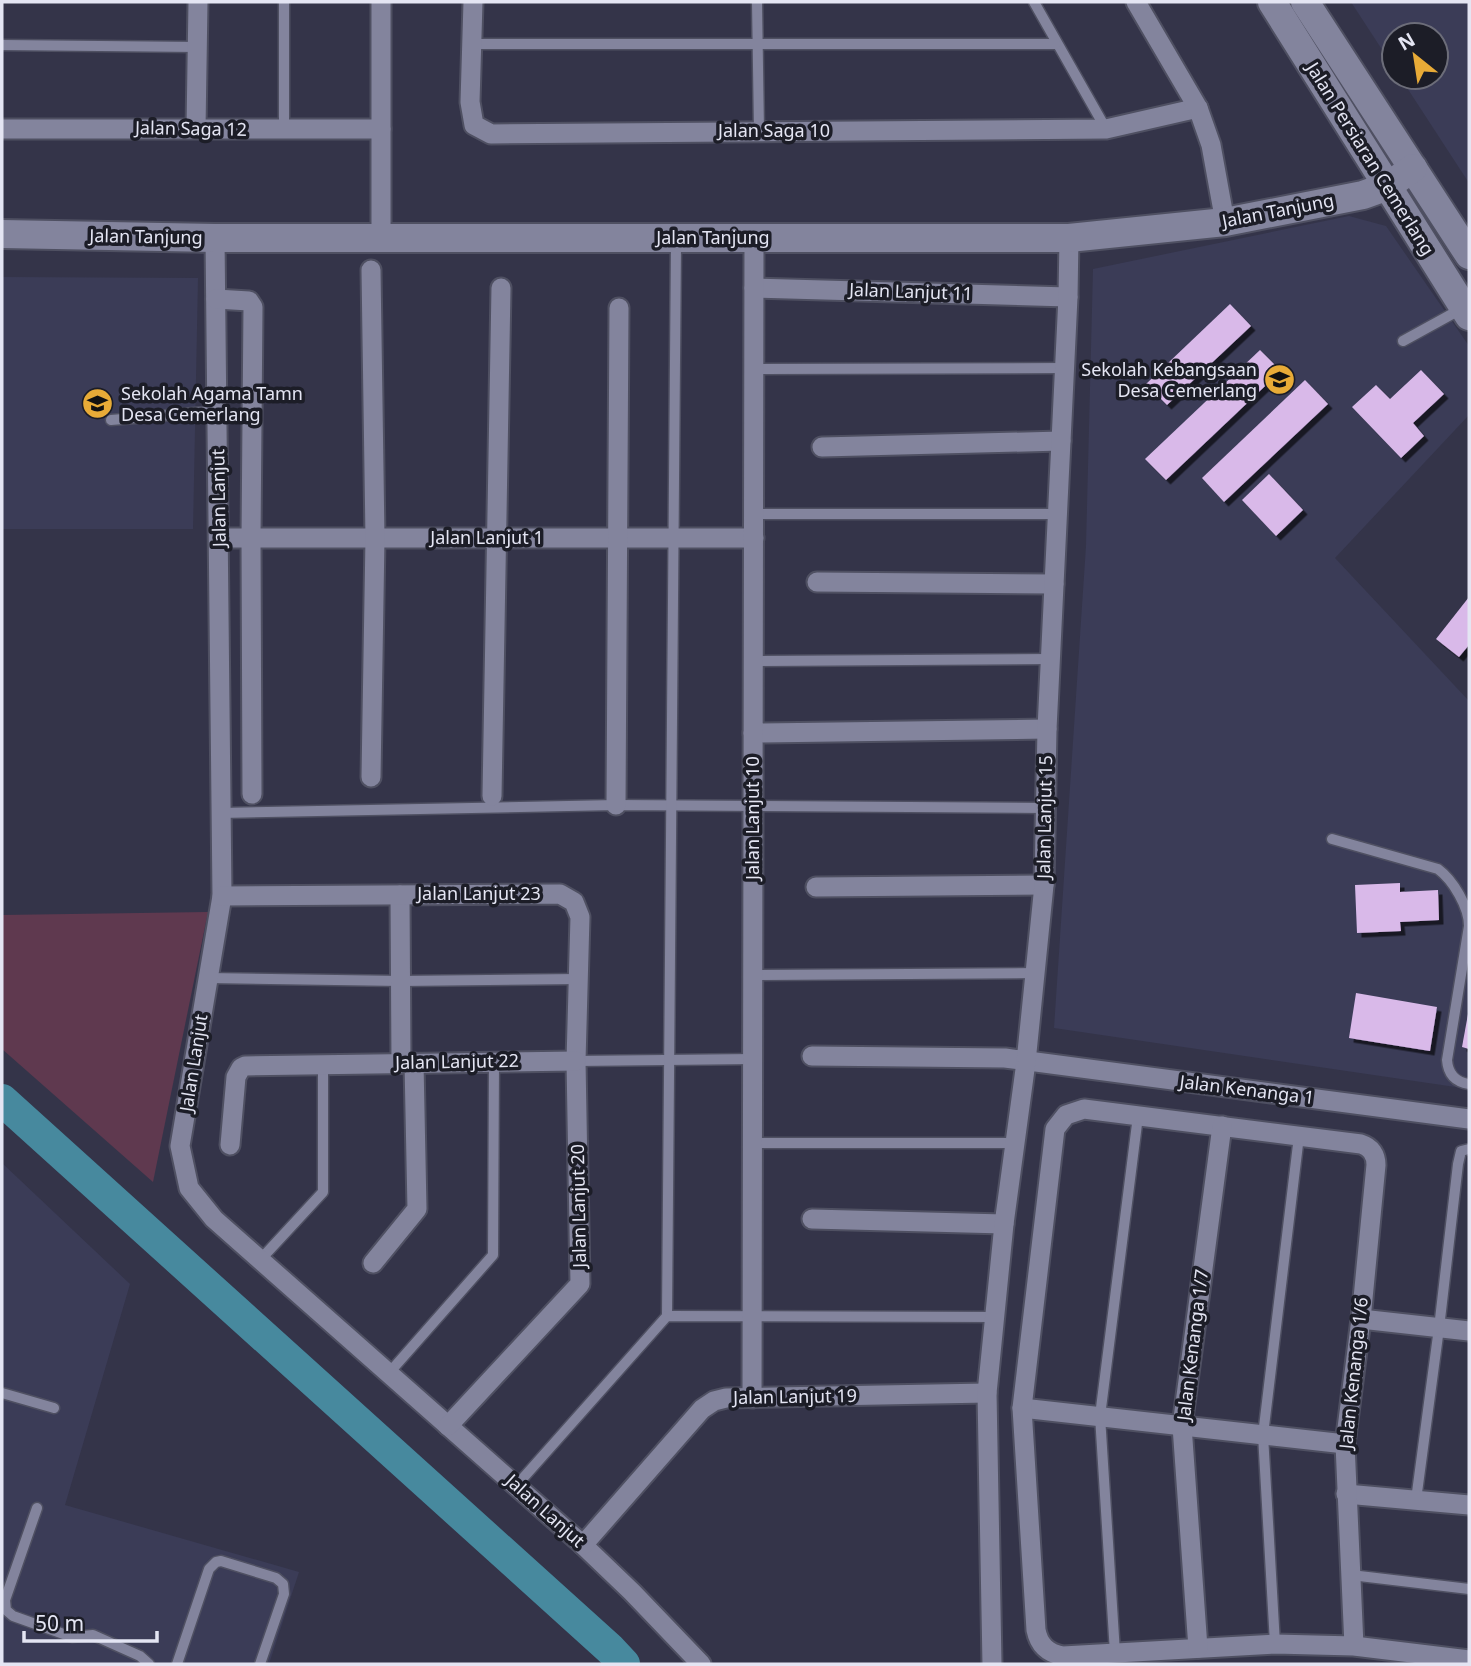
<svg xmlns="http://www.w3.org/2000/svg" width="1471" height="1666" viewBox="0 0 1471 1666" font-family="'Noto Sans',sans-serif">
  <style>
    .built { fill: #3b3c57 }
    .green { fill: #5f394f }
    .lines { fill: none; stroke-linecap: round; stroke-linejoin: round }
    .river { stroke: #47899e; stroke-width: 32 }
    .building { fill: #d9b9e9; filter: url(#shadow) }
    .lane-casing { stroke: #4f5062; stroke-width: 13 }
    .street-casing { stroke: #4f5062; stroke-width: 23 }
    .secondary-casing { stroke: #4f5062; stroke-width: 32 }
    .lane { stroke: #83849d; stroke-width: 10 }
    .street { stroke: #83849d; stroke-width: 19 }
    .secondary { stroke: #83849d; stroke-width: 28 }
    .labels { text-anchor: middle; stroke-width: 7; stroke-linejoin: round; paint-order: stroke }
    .street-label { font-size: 18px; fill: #e4e5f3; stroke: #1c1d27 }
    .poi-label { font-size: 18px; fill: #e4e5f3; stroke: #1c1d27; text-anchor: end }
  </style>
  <defs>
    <filter id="shadow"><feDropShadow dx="4.5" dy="4.5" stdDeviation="0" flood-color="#0009"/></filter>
  </defs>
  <rect width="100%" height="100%" fill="#343449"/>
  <g class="built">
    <polygon points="1351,2 1469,2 1469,183 1400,77 1436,77 1436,35 1394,35 1394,68"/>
    <polygon points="1349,216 1386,226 1469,346 1469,415 1335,558 1469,701 1469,1089 1054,1028 1086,546 1093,269"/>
    <polygon points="2,277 198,278 193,529 2,529"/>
    <polygon points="2,1163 130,1284 65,1505 299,1572 269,1664 2,1664"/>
  </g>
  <polygon class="green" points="208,912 153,1182 2,1049 2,915"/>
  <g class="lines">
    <polyline class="river" points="2,1100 610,1649 624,1664"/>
  </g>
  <g class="building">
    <polygon points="1230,304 1251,326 1167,405 1146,384"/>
    <polygon points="1260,350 1281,371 1166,480 1145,459"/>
    <polygon points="1421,370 1444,394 1413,423 1424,436 1401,458 1352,407 1376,385 1390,399"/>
    <polygon points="1305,380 1328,404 1224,502 1202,478"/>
    <polygon points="1269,474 1303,510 1276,536 1242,500"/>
    <polygon points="1469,597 1469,645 1459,657 1436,639"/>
    <polygon points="1400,883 1400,892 1438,890 1439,920 1400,922 1401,931 1357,933 1355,885"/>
    <polygon points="1356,993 1437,1007 1430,1051 1349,1038"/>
    <polygon points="1468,1014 1469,1014 1469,1049 1462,1047"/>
  </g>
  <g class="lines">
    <defs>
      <g id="lane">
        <polyline points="284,2 284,130"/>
        <polyline points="757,2 759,131"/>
        <polyline points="1034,2 1106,129"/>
        <polyline points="472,44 1056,44"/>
        <polyline points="2,45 198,47"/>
        <polyline points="1403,341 1463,308"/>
        <polyline points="754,369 1065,368"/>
        <polyline points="111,420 218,411"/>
        <polyline points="754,514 1057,514"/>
        <polyline points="753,661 1050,659"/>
        <polyline points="221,813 616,805 1046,808"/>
        <path d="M1332 839 1438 869C1453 880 1469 907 1469 926L1447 1060C1448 1074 1455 1082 1469 1084"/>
        <polyline points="753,975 1036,973"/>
        <polyline points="208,978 401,981 578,979"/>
        <polyline points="576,1061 753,1059"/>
        <polyline points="753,1143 1016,1143"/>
        <polyline points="261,1259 323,1192 323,1064"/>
        <polyline points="667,1316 676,242"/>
        <polyline points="389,1373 493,1255 494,1062"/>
        <polyline points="2,1393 54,1408"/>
        <polyline points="516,1486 667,1316 995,1317"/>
        <polyline points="1416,1500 1439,1328 1458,1164 1461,1151 1469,1149"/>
        <polyline points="37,1508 5,1600 6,1610 13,1616 72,1637 93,1635 140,1656 149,1664"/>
        <polyline points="1351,1575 1469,1589"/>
        <polyline points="1275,1644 1263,1435 1299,1136"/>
        <polyline points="1115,1653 1100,1416 1138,1116"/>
        <polyline points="177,1664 209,1569 216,1562 221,1561 276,1578 283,1584 284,1594 260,1664"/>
      </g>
      <g id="street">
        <polyline points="473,2 470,102 474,125 491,134 1106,129 1198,108"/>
        <polyline points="1136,2 1198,108 1211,145 1225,222"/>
        <polyline points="196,128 198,2"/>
        <polyline points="2,129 381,129"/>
        <polyline points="381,237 381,2"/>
        <polyline points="215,238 222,896 180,1146 189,1188 214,1219 583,1545 632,1592 701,1664"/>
        <polyline points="754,288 1068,297"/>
        <polyline points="216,299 249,301 253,307 251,538 252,794"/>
        <polyline points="822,447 1061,441"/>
        <polyline points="220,538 754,538"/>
        <polyline points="817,582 1054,584"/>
        <polyline points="753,733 1047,729"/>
        <polyline points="371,777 375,538 371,270"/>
        <polyline points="492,796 501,288"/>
        <polyline points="616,805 619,308"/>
        <polyline points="816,887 1044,885"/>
        <polyline points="400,895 401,1063"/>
        <polyline points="222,896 560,894 574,902 580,917 576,1061 580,1284 448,1426"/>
        <polyline points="812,1056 1005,1058 1469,1119"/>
        <polyline points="230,1145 236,1077 241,1068 245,1066 576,1061"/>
        <polyline points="812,1219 1004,1224"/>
        <polyline points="373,1263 417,1209 414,1063"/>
        <polyline points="1361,1319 1469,1331"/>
        <polyline points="752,1398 754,238"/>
        <polyline points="1022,1408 1345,1444"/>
        <polyline points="1346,1494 1469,1505"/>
        <polyline points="583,1545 702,1409 714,1401 726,1398 987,1393"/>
        <path d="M1354 1646 1345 1444 1361 1319 1376 1165C1376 1155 1371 1147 1361 1144L1084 1109 1066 1115 1055 1129 1022 1408 1036 1630C1039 1645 1047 1653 1063 1656L1275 1644 1354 1646 1469 1660"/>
        <polyline points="1198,1648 1182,1426 1222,1126"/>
        <polyline points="992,1664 987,1393 1004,1224 1026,1062 1044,885 1047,729 1068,297 1069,238"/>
      </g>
      <g id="secondary">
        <polyline points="1272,2 1469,316"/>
        <polyline points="1305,2 1469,255"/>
        <polyline points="2,234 215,238 1069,238 1225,222 1363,195 1388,186 1413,168"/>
      </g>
    </defs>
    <use href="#lane" class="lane-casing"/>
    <use href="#street" class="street-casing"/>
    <use href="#secondary" class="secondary-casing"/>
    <use href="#lane" class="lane"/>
    <use href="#street" class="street"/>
    <use href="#secondary" class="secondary"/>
  </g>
  <defs>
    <symbol id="school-disc" viewBox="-11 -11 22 22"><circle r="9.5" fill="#e8ab37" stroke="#1c1d27"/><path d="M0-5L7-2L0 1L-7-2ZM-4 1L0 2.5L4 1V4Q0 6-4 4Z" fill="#111"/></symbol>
  </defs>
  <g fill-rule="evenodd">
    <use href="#school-disc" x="1262" y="362" width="35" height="35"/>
    <use href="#school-disc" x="80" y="386" width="35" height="35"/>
  </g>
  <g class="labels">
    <g class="street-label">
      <text transform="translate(191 129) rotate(1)" y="6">Jalan Saga 12</text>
      <text x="774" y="137">Jalan Saga 10</text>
      <text transform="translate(1370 159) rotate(58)" y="6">Jalan Persiaran Cemerlang</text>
      <text transform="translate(1278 211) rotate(-11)" y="6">Jalan Tanjung</text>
      <text transform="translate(146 237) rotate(1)" y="6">Jalan Tanjung</text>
      <text x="713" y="244">Jalan Tanjung</text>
      <text transform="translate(911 292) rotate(2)" y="6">Jalan Lanjut 11</text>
      <text transform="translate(219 498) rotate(-91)" y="6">Jalan Lanjut</text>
      <text x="487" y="544">Jalan Lanjut 1</text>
      <text transform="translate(1045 817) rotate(-89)" y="6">Jalan Lanjut 15</text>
      <text transform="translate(753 818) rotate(-90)" y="6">Jalan Lanjut 10</text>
      <text x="479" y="900">Jalan Lanjut 23</text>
      <text transform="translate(457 1062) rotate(-1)" y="6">Jalan Lanjut 22</text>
      <text transform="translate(194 1063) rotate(-81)" y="6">Jalan Lanjut</text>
      <text transform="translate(1247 1090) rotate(7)" y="6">Jalan Kenanga 1</text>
      <text transform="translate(579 1206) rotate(-91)" y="6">Jalan Lanjut 20</text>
      <text transform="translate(1193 1345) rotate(-83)" y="6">Jalan Kenanga 1/7</text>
      <text transform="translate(1354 1373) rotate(-84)" y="6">Jalan Kenanga 1/6</text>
      <text transform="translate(795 1397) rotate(-1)" y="6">Jalan Lanjut 19</text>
      <text transform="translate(545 1511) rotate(42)" y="6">Jalan Lanjut</text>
    </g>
    <g class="poi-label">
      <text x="1257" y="376">Sekolah Kebangsaan<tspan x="1257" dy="21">Desa Cemerlang</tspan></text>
      <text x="121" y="400" text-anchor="start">Sekolah Agama Tamn<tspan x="121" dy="21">Desa Cemerlang</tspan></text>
    </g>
  </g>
  <rect width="1471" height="1666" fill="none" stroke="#e4e5f3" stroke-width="7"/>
  <g transform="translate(1415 56) rotate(330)"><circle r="33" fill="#1c1d27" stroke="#6c6d79" stroke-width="2"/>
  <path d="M0-5L12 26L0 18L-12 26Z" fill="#e8ab37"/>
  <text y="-10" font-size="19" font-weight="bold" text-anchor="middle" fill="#e4e5f3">N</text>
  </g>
  <path d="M24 1631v10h133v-10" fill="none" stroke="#e4e5f3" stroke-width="3.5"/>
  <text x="35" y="1631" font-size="21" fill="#e4e5f3" stroke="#1c1d27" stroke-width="5" paint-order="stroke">50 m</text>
</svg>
